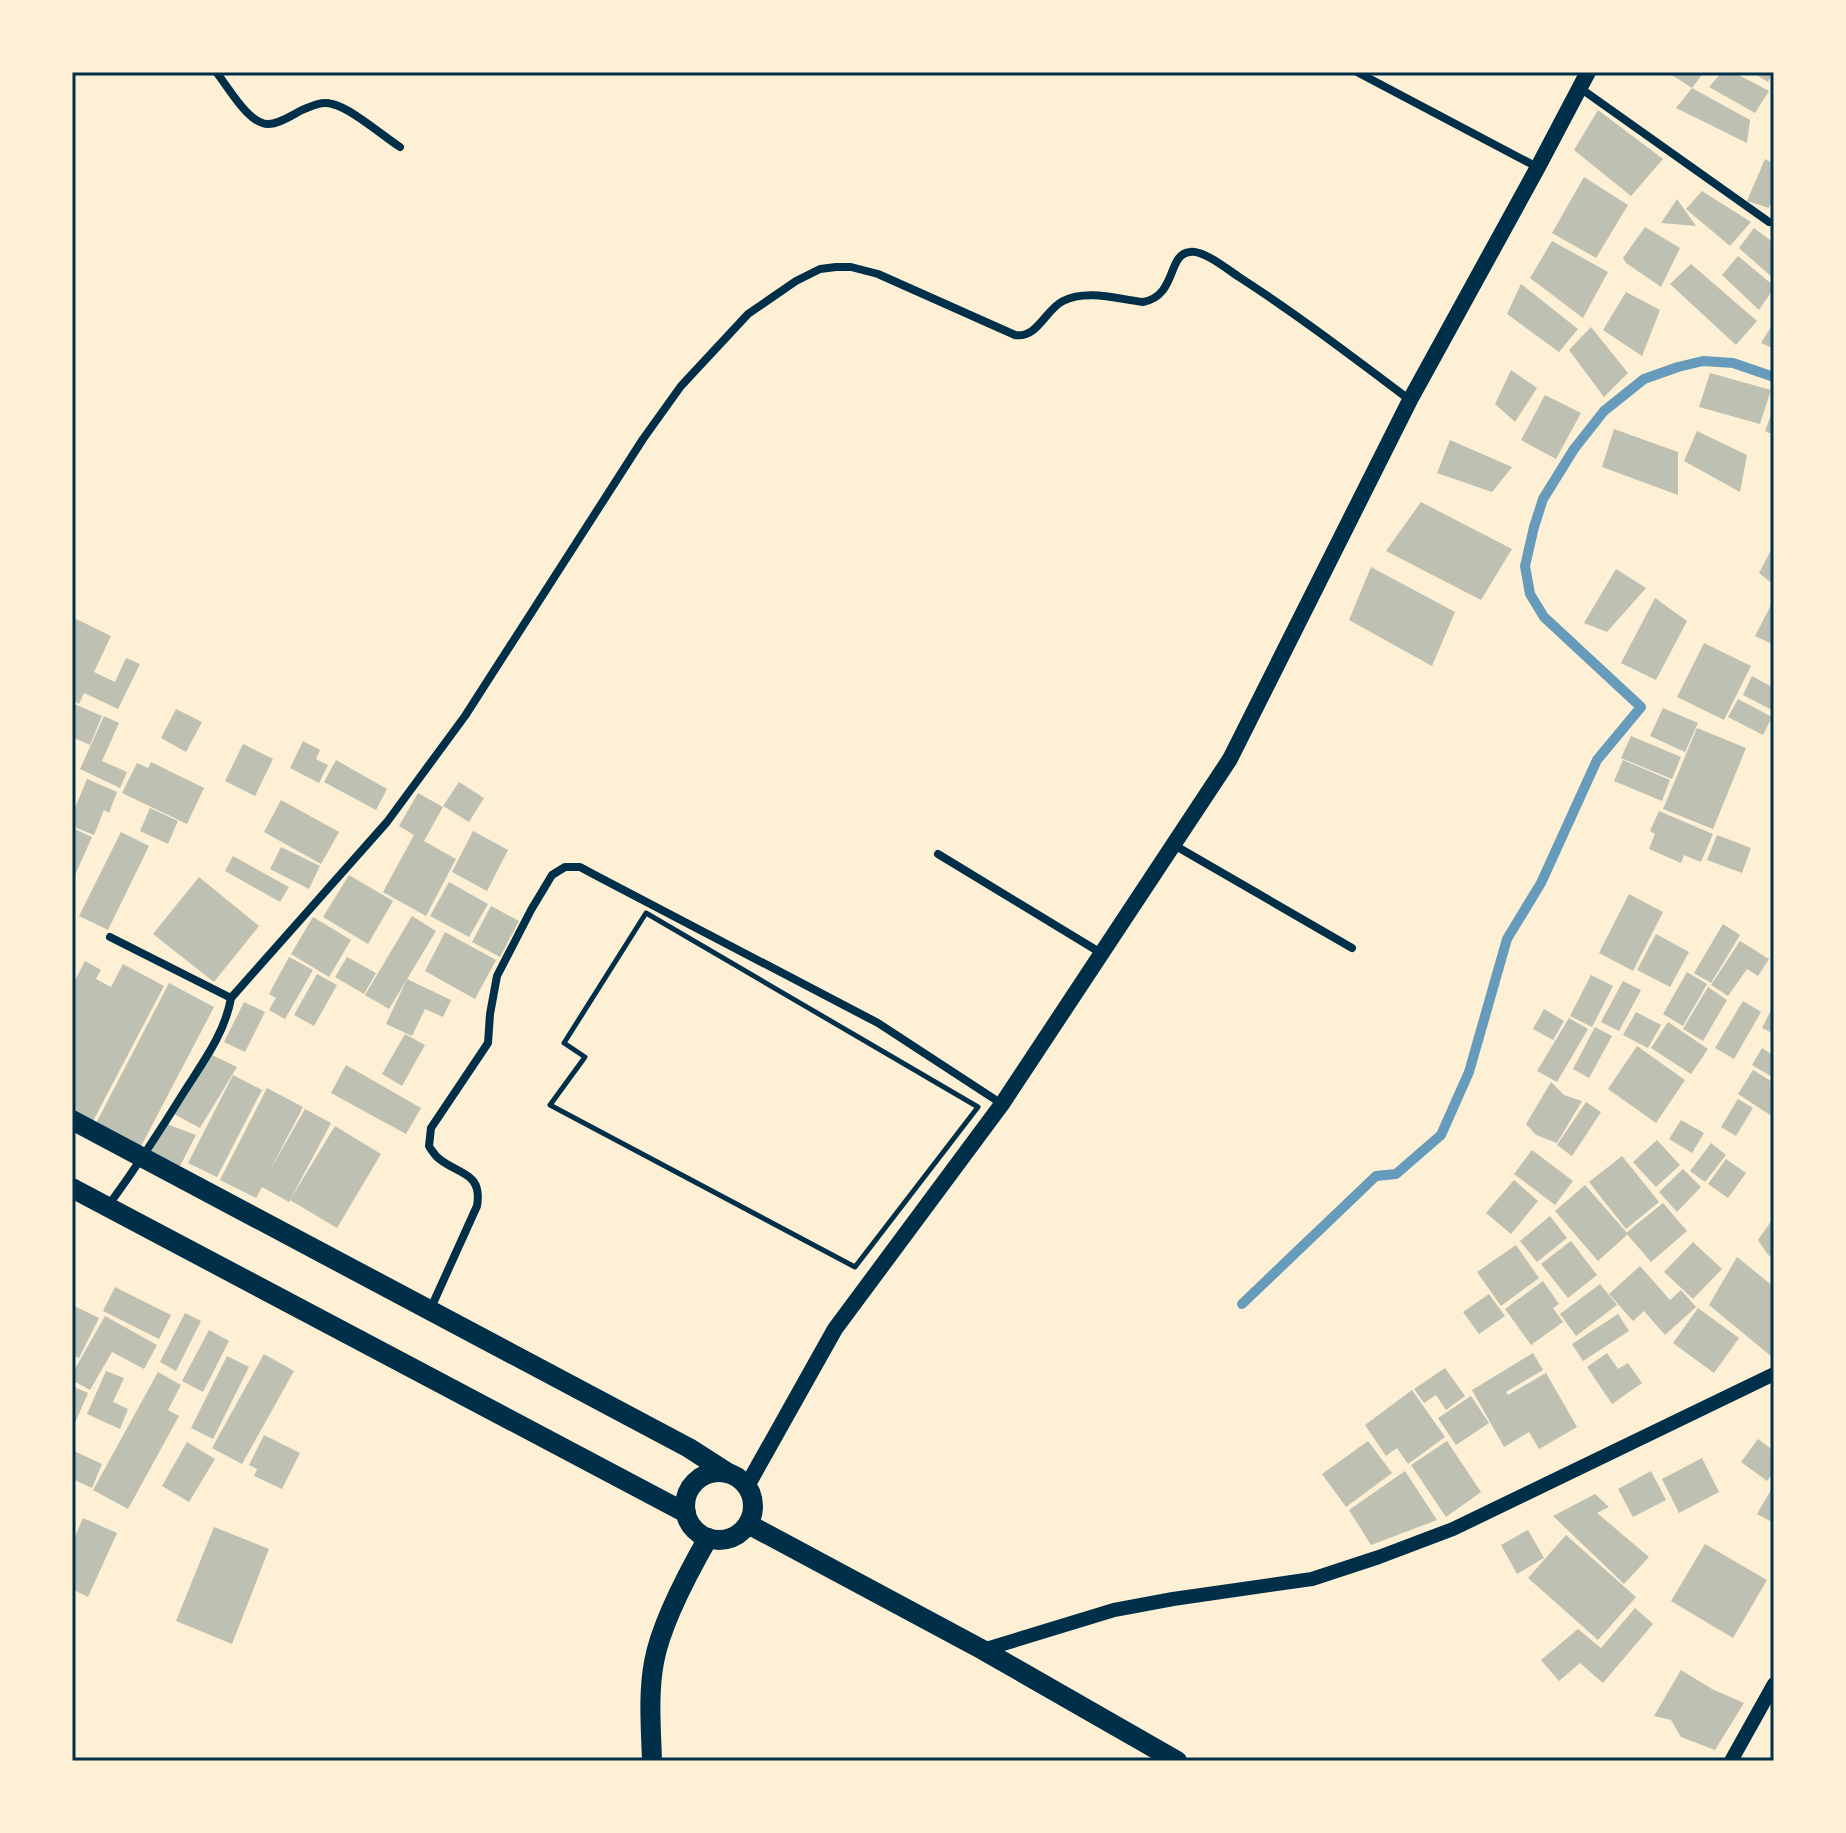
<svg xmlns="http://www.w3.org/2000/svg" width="1846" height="1833" viewBox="0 0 1846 1833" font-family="'DejaVu Sans',sans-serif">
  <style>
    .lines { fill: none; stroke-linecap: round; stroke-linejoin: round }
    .stream { stroke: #669bbc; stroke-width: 10 }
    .building { fill: #bec0b2 }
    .path { stroke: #003049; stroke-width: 5 }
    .minor { stroke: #003049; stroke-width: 8 }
    .tertiary { stroke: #003049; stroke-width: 14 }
    .secondary { stroke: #003049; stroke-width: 16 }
    .primary { stroke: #003049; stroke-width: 20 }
    .neatline { fill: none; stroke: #003049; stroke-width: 3 }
  </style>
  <rect width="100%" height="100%" fill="#fdf0d5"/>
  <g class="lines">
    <polyline class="stream" points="1242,1304 1376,1176 1396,1174 1441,1135 1469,1072 1507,939 1541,883 1597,760 1641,707 1544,617 1530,594 1525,566 1534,527 1543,499 1574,449 1604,411 1644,379 1678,367 1703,361 1733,363 1774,377"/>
  </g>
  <g class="building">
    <polygon points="1667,72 1704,72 1692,88"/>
    <polygon points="1722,72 1733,72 1769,91 1755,113 1709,87"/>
    <polygon points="1752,72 1773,72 1768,82"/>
    <polygon points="1692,88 1750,120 1747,143 1676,108"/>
    <polygon points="1598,110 1663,159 1631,196 1574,150"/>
    <polygon points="1765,159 1774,164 1774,196 1769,208 1747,201"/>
    <polygon points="1584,177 1628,205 1596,258 1552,233"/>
    <polygon points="1702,191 1751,222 1730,246 1686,209"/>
    <polygon points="1677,199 1696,226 1661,223"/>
    <polygon points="1645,227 1680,248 1661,287 1626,263 1623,258"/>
    <polygon points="1754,228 1774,243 1774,279 1739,248"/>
    <polygon points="1552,241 1608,272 1583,318 1530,278"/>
    <polygon points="1738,256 1774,286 1774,288 1759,310 1722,275"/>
    <polygon points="1691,264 1757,321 1736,345 1670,284"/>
    <polygon points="1521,284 1578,329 1559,352 1507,314"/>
    <polygon points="1626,292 1660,310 1642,356 1603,330"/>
    <polygon points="1774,322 1774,349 1761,343"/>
    <polygon points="1591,327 1628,373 1604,397 1569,350"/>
    <polygon points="1511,370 1537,388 1515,422 1495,404"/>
    <polygon points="1710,373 1771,390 1760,424 1699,407"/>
    <polygon points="1545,395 1581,413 1556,459 1521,440"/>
    <polygon points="1774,407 1774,435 1765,431"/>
    <polygon points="1614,429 1678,452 1678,495 1602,467"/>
    <polygon points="1697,431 1747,455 1740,492 1684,461"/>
    <polygon points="1450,440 1512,467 1492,492 1437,473"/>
    <polygon points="1421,502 1512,549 1481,600 1386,551"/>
    <polygon points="1774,544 1774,585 1759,573"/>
    <polygon points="1371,567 1455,612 1432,666 1349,620"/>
    <polygon points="1616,569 1646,588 1607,632 1584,623"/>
    <polygon points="1655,598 1687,621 1656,680 1621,663"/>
    <polygon points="1772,603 1774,604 1774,645 1755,636"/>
    <polygon points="72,617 111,636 94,672 115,682 126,658 140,664 118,709 84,693 79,704 72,700"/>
    <polygon points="1704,643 1751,666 1724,720 1677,697"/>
    <polygon points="1752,676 1774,688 1774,711 1743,695"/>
    <polygon points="1738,699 1772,717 1763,735 1728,717"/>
    <polygon points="72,703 102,716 90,745 72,737"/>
    <polygon points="1663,708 1698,723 1685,752 1650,736"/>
    <polygon points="176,709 202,722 186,752 161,738"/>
    <polygon points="104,716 119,723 102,761 127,772 120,788 80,769"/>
    <polygon points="1697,728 1746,748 1713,829 1663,809"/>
    <polygon points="1631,736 1681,757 1672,779 1621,758"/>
    <polygon points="303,741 320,750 316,759 328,765 319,783 290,768"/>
    <polygon points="243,744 273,759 255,796 225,781"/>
    <polygon points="336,760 387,789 376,810 324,782"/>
    <polygon points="1623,760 1670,780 1662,801 1614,781"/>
    <polygon points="151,762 204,788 187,824 122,793 137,763 148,768"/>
    <polygon points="87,779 117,792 109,813 104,810 94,835 72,826 72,815"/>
    <polygon points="459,782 484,798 469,822 443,806"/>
    <polygon points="418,793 443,807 424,841 456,859 426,916 383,892 414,835 399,826"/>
    <polygon points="281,800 339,832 321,864 264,832"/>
    <polygon points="150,808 178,821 168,844 140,831"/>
    <polygon points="1659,811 1713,834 1701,862 1684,855 1681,863 1649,849 1655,834 1650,831"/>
    <polygon points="72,828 92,837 72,882"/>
    <polygon points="473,831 508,850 487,891 452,872"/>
    <polygon points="121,832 149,846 108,930 79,916"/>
    <polygon points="1717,835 1751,848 1742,873 1707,860"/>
    <polygon points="281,847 320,866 309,889 270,869"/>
    <polygon points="233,856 289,887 280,902 225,871"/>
    <polygon points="349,875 393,901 368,944 323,917"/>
    <polygon points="199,877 259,926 214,982 153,934"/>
    <polygon points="449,882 488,904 469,937 430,916"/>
    <polygon points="1629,894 1663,912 1633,971 1599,953"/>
    <polygon points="491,906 519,921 500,957 472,942"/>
    <polygon points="412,916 436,931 389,1009 365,995"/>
    <polygon points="313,917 351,940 329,977 291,954"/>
    <polygon points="1723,924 1740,935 1711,983 1694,973"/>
    <polygon points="445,932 496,960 475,999 425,971"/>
    <polygon points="1656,934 1689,952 1670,987 1637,970"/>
    <polygon points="1740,941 1769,959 1758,976 1747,969 1728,996 1711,985"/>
    <polygon points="289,957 313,970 285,1019 269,1010 276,998 269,994"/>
    <polygon points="347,957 376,973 364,994 335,977"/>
    <polygon points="85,961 101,970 96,979 111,987 123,964 164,986 92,1123 72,1113 72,986"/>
    <polygon points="1687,972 1707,984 1683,1026 1663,1014"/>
    <polygon points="317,974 337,985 314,1026 294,1015"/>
    <polygon points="1591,975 1613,986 1592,1027 1570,1016"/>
    <polygon points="407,979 451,1000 443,1017 425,1009 412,1036 386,1024"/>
    <polygon points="1623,981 1641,990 1619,1031 1601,1022"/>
    <polygon points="169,983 214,1007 138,1152 93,1129"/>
    <polygon points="1708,987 1727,1000 1703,1041 1683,1029"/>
    <polygon points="1743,1001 1761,1012 1734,1059 1715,1048"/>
    <polygon points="244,1002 265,1012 245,1052 224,1042"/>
    <polygon points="1774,1004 1774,1034 1762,1028"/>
    <polygon points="1544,1009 1564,1021 1553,1040 1533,1029"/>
    <polygon points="1636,1012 1661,1025 1648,1048 1623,1035"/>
    <polygon points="1569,1018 1588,1029 1557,1082 1537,1071"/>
    <polygon points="1668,1022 1708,1049 1691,1074 1651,1048"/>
    <polygon points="1595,1027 1612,1036 1589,1078 1573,1069"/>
    <polygon points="405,1034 425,1045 402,1086 382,1074"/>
    <polygon points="1637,1046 1685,1080 1656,1123 1608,1089"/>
    <polygon points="1762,1048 1774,1056 1774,1078 1752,1065"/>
    <polygon points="210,1054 237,1067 200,1128 174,1114"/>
    <polygon points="346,1065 421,1108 406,1134 331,1093"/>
    <polygon points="1753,1070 1774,1083 1774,1109 1770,1115 1738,1094"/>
    <polygon points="233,1075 262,1090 217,1177 188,1163"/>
    <polygon points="1551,1082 1564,1095 1582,1101 1557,1143 1536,1135 1526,1124"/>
    <polygon points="267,1088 303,1107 269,1172 305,1109 331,1123 289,1202 262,1187 256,1198 220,1180"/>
    <polygon points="1738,1099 1753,1108 1736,1136 1721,1127"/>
    <polygon points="1586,1102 1601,1112 1572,1156 1557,1145"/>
    <polygon points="1681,1120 1704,1133 1692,1153 1669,1139"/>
    <polygon points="167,1124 196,1135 178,1170 145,1154"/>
    <polygon points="335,1126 381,1154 337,1228 290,1200"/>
    <polygon points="1657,1140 1680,1165 1656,1187 1633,1162"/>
    <polygon points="1711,1143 1726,1155 1705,1182 1690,1171"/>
    <polygon points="1532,1150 1573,1181 1555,1205 1514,1174"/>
    <polygon points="1622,1156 1659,1202 1626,1229 1589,1182"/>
    <polygon points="1726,1159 1746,1173 1728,1198 1708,1184"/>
    <polygon points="1683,1169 1701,1187 1677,1212 1659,1192"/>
    <polygon points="1514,1180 1538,1201 1511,1234 1486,1213"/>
    <polygon points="1585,1185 1628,1234 1598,1261 1555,1211"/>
    <polygon points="1663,1203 1687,1231 1651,1262 1626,1233"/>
    <polygon points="1550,1216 1567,1238 1537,1262 1520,1241"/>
    <polygon points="1774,1217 1774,1258 1768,1255 1758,1240"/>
    <polygon points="1571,1241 1597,1275 1568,1298 1541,1264"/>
    <polygon points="1693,1242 1722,1269 1693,1299 1664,1272"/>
    <polygon points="1516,1245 1539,1278 1501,1306 1477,1272"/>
    <polygon points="1737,1257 1774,1287 1774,1355 1772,1357 1709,1305"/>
    <polygon points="1640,1266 1670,1300 1681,1290 1696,1307 1665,1335 1644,1311 1633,1321 1609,1294"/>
    <polygon points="1543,1281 1559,1304 1553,1308 1563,1322 1531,1345 1505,1309"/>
    <polygon points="1600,1284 1617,1305 1576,1336 1560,1314"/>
    <polygon points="115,1287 171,1315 159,1339 103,1311"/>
    <polygon points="1489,1294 1505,1316 1479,1334 1463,1312"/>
    <polygon points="72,1305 99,1318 79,1358 72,1355"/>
    <polygon points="1698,1308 1739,1338 1714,1373 1673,1343"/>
    <polygon points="185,1313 201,1321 176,1371 160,1362"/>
    <polygon points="1618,1314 1629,1331 1583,1361 1572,1344"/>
    <polygon points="105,1316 157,1345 144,1369 112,1352 90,1390 72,1380 72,1374"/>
    <polygon points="209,1330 229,1341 203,1392 182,1381"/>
    <polygon points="1533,1353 1543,1370 1506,1392 1508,1395 1546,1373 1577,1427 1539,1449 1529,1432 1504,1447 1472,1390"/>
    <polygon points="1607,1353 1618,1369 1628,1363 1642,1383 1612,1404 1587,1367"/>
    <polygon points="264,1354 294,1371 242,1464 212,1448"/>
    <polygon points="227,1356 249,1367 213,1439 191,1428"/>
    <polygon points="1445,1368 1465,1396 1446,1410 1436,1395 1424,1403 1414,1389"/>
    <polygon points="106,1371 124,1378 113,1402 128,1409 120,1429 87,1414"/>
    <polygon points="158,1372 181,1385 168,1410 179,1416 128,1509 93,1490"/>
    <polygon points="72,1386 88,1393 72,1430"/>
    <polygon points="1412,1390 1445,1437 1408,1464 1397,1448 1386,1456 1365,1425"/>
    <polygon points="1471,1396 1489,1423 1456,1445 1438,1418"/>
    <polygon points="264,1435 300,1453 282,1489 254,1476 257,1469 249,1465"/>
    <polygon points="1758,1439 1774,1451 1774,1472 1767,1481 1741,1462"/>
    <polygon points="1368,1441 1392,1473 1346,1507 1322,1474"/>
    <polygon points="1447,1441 1481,1492 1446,1517 1411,1465"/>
    <polygon points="187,1442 215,1459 189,1502 162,1486"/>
    <polygon points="72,1450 102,1464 92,1488 72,1479"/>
    <polygon points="1702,1458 1719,1492 1679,1513 1662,1479"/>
    <polygon points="1405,1471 1437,1520 1371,1545 1349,1510"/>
    <polygon points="1651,1471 1666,1500 1633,1517 1618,1489"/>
    <polygon points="1772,1488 1774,1489 1774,1523 1757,1514"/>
    <polygon points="1595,1494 1609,1507 1597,1513 1649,1557 1624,1584 1553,1516"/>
    <polygon points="83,1518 117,1533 88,1597 72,1589 72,1543"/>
    <polygon points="214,1527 269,1549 232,1644 176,1621"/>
    <polygon points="1528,1530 1544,1558 1517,1574 1501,1545"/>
    <polygon points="1566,1535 1636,1597 1598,1640 1528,1578"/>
    <polygon points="1705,1544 1767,1580 1733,1638 1671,1601"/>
    <polygon points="1635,1608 1653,1624 1603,1683 1580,1663 1559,1681 1541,1660 1578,1629 1601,1648"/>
    <polygon points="1681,1670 1712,1689 1744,1703 1715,1750 1681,1737 1671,1720 1654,1716"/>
  </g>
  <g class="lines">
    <polygon class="path" points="646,913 978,1107 855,1267 550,1105 585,1057 564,1043"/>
    <g class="minor">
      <path d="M216 72C228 86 248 124 268 124 279 124 292 115 302 110 311 106 322 101 332 104 351 108 383 136 400 147"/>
      <polyline points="1357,72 1537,167"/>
      <polyline points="1580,88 1769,222"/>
      <polyline points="1174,845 1352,948"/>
      <polyline points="938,854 1101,953"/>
      <polyline points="110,937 231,998"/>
      <path d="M108 1206C135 1169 160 1131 184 1092 203 1062 225 1033 231 998L387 822 465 716 643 439 681 386 748 314 796 281 820 269 836 267H851L878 274 1015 335C1037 339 1045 310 1063 301 1087 289 1117 299 1143 302 1177 296 1167 254 1190 252 1204 250 1227 269 1239 277 1298 315 1354 358 1410 400"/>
      <path d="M430 1310 477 1206C483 1171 457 1175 437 1157 436 1156 429 1147 429 1146L431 1128 488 1043 490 1014 497 976 531 910 552 875 565 867H580L593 874 878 1023 1002 1104"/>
    </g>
    <g class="tertiary">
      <polyline points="983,1650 1114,1610 1173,1599 1312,1579 1379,1557 1453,1529 1774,1374"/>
      <polyline points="1731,1761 1774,1684"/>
    </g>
    <polyline class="secondary" points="747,1486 835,1329 1002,1104 1230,759 1410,400 1538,167 1588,72"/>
    <g class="primary">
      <polyline points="72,1120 689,1448 728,1473"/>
      <polyline points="72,1188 686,1513"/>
      <circle cx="719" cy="1506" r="34"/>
      <polyline points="748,1524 983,1650 1177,1761"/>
      <path d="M652 1761C651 1728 648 1695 654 1662 661 1623 688 1573 708 1538"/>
    </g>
  </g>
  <rect width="1846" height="1833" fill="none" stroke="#fdf0d5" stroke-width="148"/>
  <rect x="74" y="74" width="1698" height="1685" class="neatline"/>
</svg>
